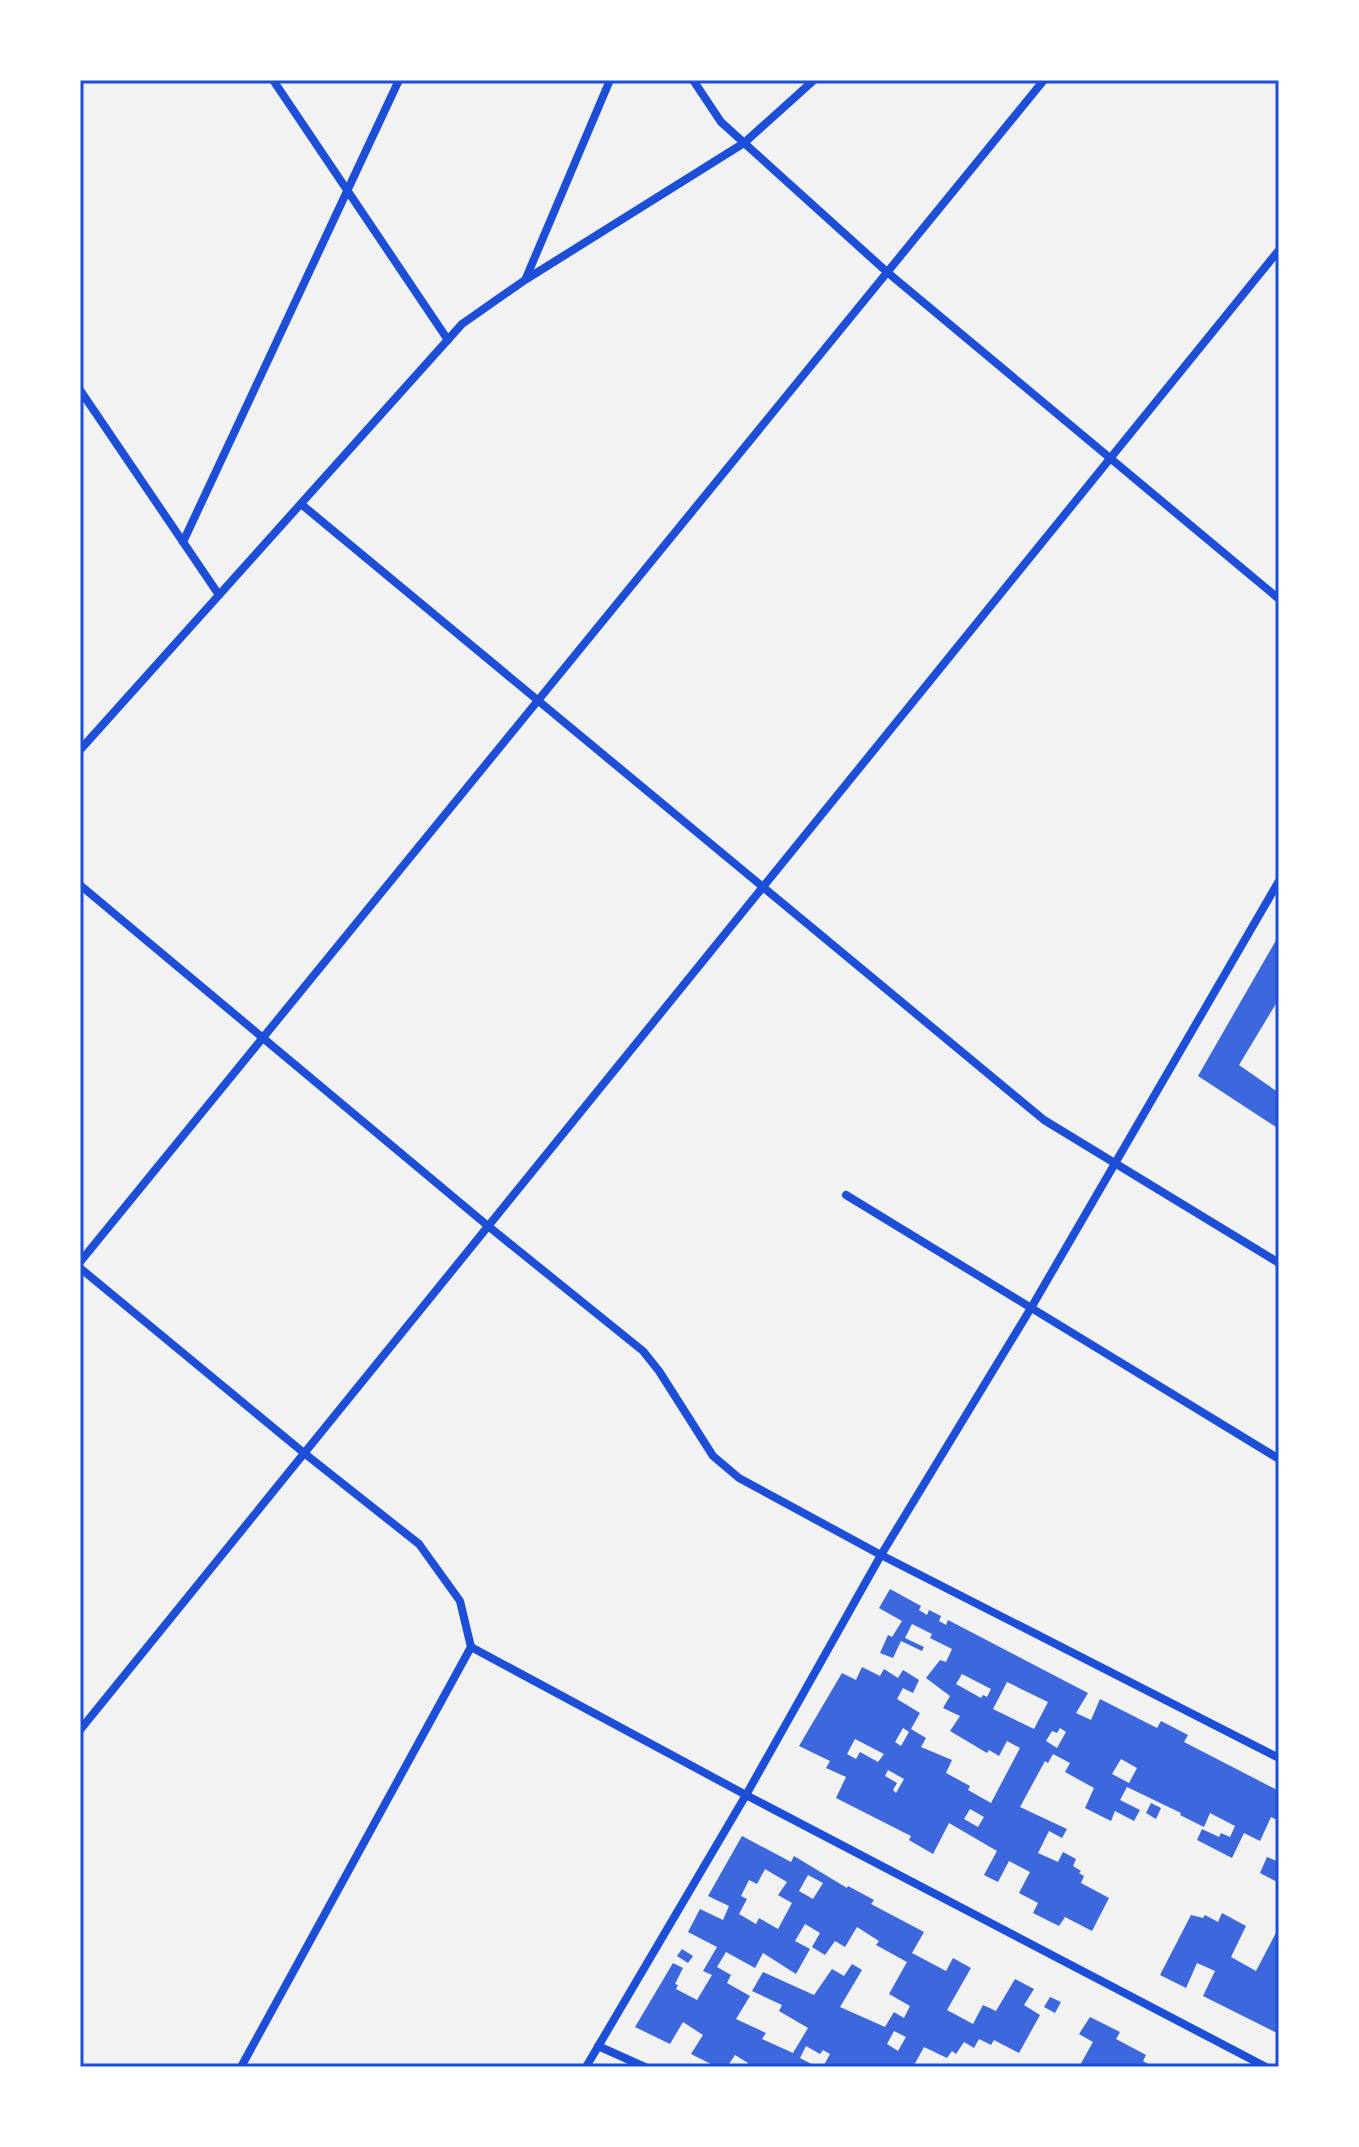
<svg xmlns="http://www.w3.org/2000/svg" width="1359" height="2147" viewBox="0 0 1359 2147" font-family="'Fira Sans',sans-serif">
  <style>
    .building { fill: #3d67dc; fill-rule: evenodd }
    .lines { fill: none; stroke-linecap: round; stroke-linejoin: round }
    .minor { stroke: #1d4ed8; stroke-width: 8 }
    .neatline { fill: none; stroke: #1d4ed8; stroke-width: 3 }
  </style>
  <rect width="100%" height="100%" fill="#f2f2f2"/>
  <g class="building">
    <polygon points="1279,935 1279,1003 1277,1002 1239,1065 1279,1093 1279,1129 1198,1076"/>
    <path d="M890 1589 921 1606 919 1610 927 1615 929 1610 941 1616 939 1621 946 1625 948 1620 1088 1693 1076 1713 1091 1720 1100 1699 1157 1728 1161 1721 1188 1735 1184 1742 1279 1791V1821L1271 1817 1260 1841 1244 1833 1232 1858 1197 1840 1202 1829 1219 1837 1221 1833 1230 1837 1235 1826 1210 1813 1204 1827 1180 1815 1181 1813 1127 1787 1120 1800 1140 1810 1134 1821 1115 1811 1111 1821 1085 1808 1094 1788 1065 1772 1070 1763 1053 1754 1048 1763 1045 1761 1020 1807 1067 1829 1062 1838 1049 1831 1038 1853 1058 1862 1063 1852 1076 1859 1073 1866 1081 1871 1079 1873 1084 1876 1081 1883 1109 1898 1092 1931 1065 1917 1059 1926 1033 1913 1038 1903 1019 1893 1030 1872 1009 1861 998 1882 984 1875 997 1851 949 1823 933 1854 909 1840 911 1836 836 1798 846 1777 826 1768 830 1761 799 1746 842 1673 856 1680 862 1667 880 1676 884 1669 898 1678 903 1670 919 1680 913 1693 903 1688 897 1699 920 1713 911 1729 926 1738 921 1747 952 1760 946 1773 970 1786 968 1790 991 1803 1020 1748 1007 1741 999 1756 989 1750 987 1753 950 1731 960 1716 943 1708 950 1696 926 1678 940 1660 946 1662 952 1649 930 1638 932 1634 912 1624 905 1638 924 1647 922 1651 901 1641 893 1658 880 1653 888 1635 892 1637 902 1621 879 1608ZM962 1674 991 1689 987 1697 983 1695 981 1698 956 1684ZM1007 1682 1048 1702 1034 1729 993 1709ZM903 1728 909 1732 901 1746 895 1742ZM1060 1728 1066 1732 1057 1748 1046 1741 1052 1731 1057 1733ZM855 1739 884 1754 878 1762 860 1752 856 1759 847 1754ZM1121 1759 1137 1768 1129 1783 1112 1774ZM888 1770 904 1779 896 1793 893 1790 897 1783 885 1776ZM970 1809 984 1817 978 1827 964 1819Z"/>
    <polygon points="1151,1803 1161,1808 1156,1819 1146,1813"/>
    <path d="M742 1836 791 1862 794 1856 847 1888 848 1886 874 1900 871 1904 924 1932 912 1953 946 1971 953 1958 971 1968 947 2010 973 2024 983 2005 996 2011 1015 1979 1034 1989 1024 2005 1040 2015 1019 2053 994 2040 991 2045 979 2039 974 2048 964 2042 956 2054 952 2051 947 2058 924 2047 913 2067H868L863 2064 862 2067H823L830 2054 823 2050 820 2054 806 2046 800 2058 817 2067H746L748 2063 735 2055 727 2067H717L691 2054 703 2035 683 2022 670 2044 635 2027 673 1963 683 1968 675 1984 678 1985 676 1989 697 2000 712 1975 703 1971 717 1947 688 1932 700 1909 723 1920 729 1906 708 1896ZM765 1869 787 1882 778 1895 792 1903 778 1929 759 1918 756 1924 739 1914 747 1899 741 1896 749 1880 757 1884ZM808 1875 823 1883 813 1899 799 1891ZM805 1924 820 1933 812 1947 825 1955 835 1941 845 1947 857 1927 879 1941 876 1945 907 1962 889 1994 910 2006 904 2018 894 2012 885 2027 840 2007 862 1970 852 1964 844 1976 832 1969 814 1995 763 1972 752 1991 782 2005 779 2011 808 2028 793 2053 762 2039 766 2033 736 2019 750 1996 727 1983 731 1975 717 1967 726 1952 755 1968 763 1953 796 1974 810 1949 795 1941ZM894 2031 906 2037 898 2051 887 2044Z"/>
    <polygon points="1267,1857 1279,1862 1279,1883 1260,1873"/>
    <polygon points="1222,1913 1246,1926 1231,1957 1256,1971 1279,1927 1279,2034 1203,1996 1215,1971 1197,1963 1186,1988 1160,1975 1191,1915 1203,1918 1205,1915 1218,1922"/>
    <polygon points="682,1949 693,1956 688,1963 677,1956"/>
    <polygon points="1050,1997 1061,2002 1055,2013 1044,2007"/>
    <polygon points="1090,2017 1120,2032 1116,2039 1146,2055 1143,2061 1153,2067 1079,2067 1093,2042 1079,2034"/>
  </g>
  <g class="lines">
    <g class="minor">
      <polyline points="273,80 448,340"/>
      <polyline points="693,80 721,122 887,272 1279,599"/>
      <polyline points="526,278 610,80"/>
      <polyline points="80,390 219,595"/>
      <polyline points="301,504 1044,1120 1279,1263"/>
      <polyline points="183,542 399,80"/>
      <polyline points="80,750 462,324 525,280 744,143 814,80"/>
      <polyline points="80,885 488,1226 643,1351 659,1371 713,1456 739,1478 881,1555 1279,1758"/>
      <polyline points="846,1195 1279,1459"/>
      <polyline points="80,1262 1044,80"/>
      <polyline points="80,1268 304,1453 419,1544 460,1601 471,1647"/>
      <polyline points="471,1647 746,1795 1266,2067"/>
      <polyline points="80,1730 1279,250"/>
      <polyline points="598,2046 645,2067"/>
      <polyline points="241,2067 471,1647"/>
      <polyline points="586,2067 746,1795 881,1555 1031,1308 1279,881"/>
    </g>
  </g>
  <rect width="1359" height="2147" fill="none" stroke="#ffffff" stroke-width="164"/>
  <rect x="82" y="82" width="1195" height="1983" class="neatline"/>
</svg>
